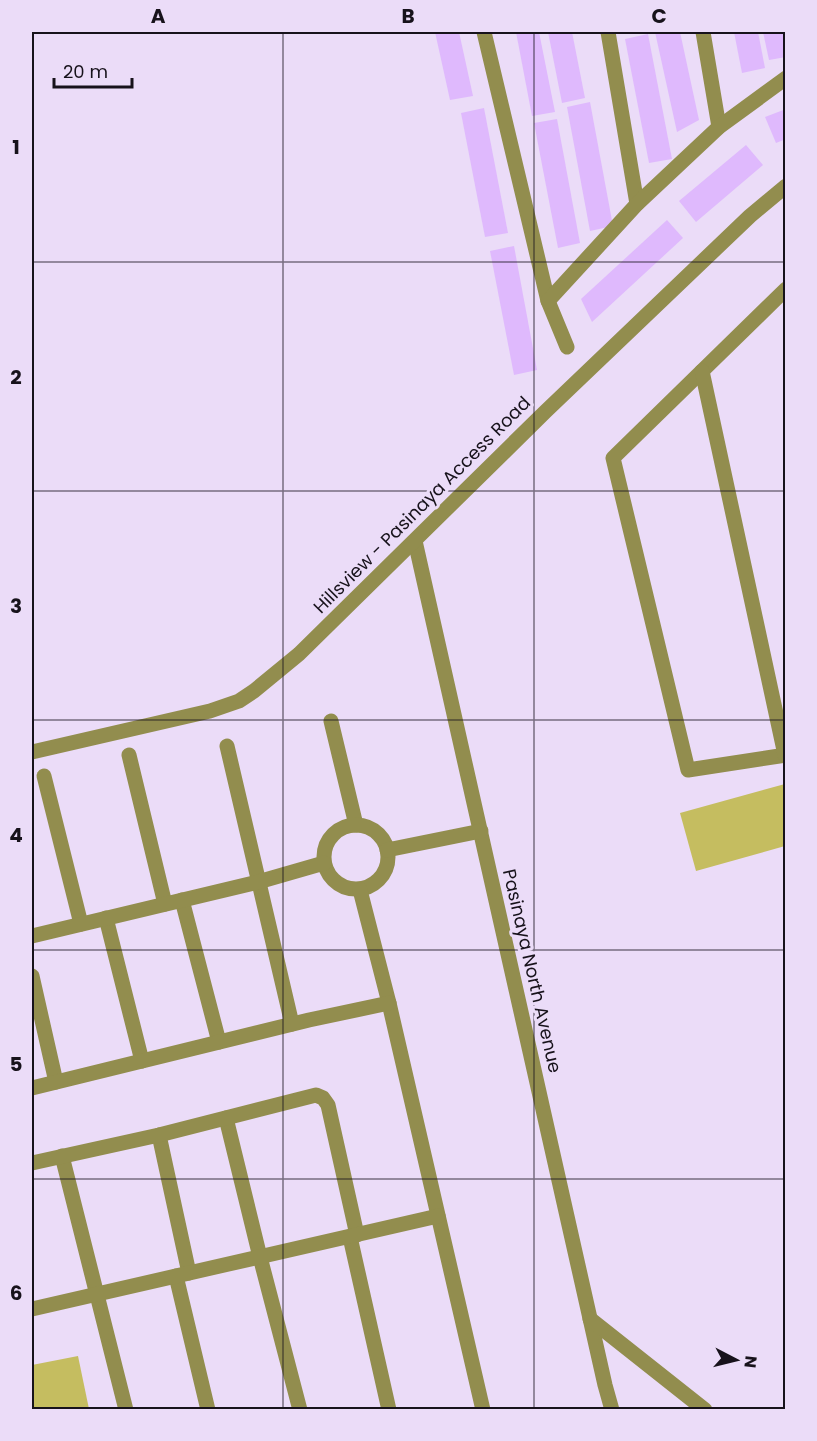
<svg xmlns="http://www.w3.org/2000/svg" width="817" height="1441" viewBox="0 0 817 1441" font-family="Poppins,sans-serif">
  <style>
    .green { fill: #c5bd60 }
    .building { fill: #dfb9fd }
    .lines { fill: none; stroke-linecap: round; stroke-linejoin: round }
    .minor { stroke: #928d4e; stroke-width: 15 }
    .grid { fill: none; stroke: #17121b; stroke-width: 1.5; stroke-opacity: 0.55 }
    .labels { text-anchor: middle; stroke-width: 6; stroke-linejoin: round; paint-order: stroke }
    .street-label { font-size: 18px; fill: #17121b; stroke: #ebdcf8 }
    .neatline { fill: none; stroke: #17121b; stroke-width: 2 }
    .grid-label { font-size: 20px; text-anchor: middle; font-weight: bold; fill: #17121b }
  </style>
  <rect width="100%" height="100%" fill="#ebdcf8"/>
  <g class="green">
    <polygon points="785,784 785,846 696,871 680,813"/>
    <polygon points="78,1356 89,1409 32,1409 32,1365"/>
  </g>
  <g class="building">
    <polygon points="435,32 459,32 473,96 450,100"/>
    <polygon points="516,32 539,32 555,112 532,116"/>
    <polygon points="548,32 572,32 585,98 562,103"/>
    <polygon points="655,32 680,32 699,120 677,132"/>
    <polygon points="734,32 758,32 765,68 742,73"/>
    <polygon points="763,32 786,32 786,57 769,60"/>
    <polygon points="648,34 672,159 649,163 625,39"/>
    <polygon points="590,102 613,226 590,231 567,107"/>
    <polygon points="484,108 508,233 485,237 461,113"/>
    <polygon points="786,109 786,139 776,143 765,117"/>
    <polygon points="557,119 580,243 558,248 534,123"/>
    <polygon points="746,145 763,165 696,222 679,201"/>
    <polygon points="667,220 683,238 592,322 581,299"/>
    <polygon points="514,246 537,370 514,375 490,251"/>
  </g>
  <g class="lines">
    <g class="minor">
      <polyline points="484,32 548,301 567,347"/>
      <polyline points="608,32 637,204"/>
      <polyline points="703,32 719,127"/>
      <polyline points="786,289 613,458 688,770 786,755"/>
      <polyline points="548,301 637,204 719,127 786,78"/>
      <polyline points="702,371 785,755"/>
      <polyline points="415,541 605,1385 612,1410"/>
      <polyline points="331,721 356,825"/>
      <polyline points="227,746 292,1024"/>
      <polyline points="32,752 210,711 239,701 254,691 299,654 546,411 750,216 786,186"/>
      <polyline points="129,755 165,904"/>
      <polyline points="44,776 81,924"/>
      <circle cx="356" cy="857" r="32"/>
      <polyline points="387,850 481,831"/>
      <polyline points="360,890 389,1003 483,1410"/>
      <polyline points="182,900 219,1042"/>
      <polyline points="106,918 142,1061"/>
      <polyline points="32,936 258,882 324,863"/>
      <polyline points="32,976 56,1082"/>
      <polyline points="32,1088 309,1020 389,1003"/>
      <polyline points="226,1118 260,1257 300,1410"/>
      <polyline points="159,1135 189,1273"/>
      <polyline points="62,1156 126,1410"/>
      <polyline points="32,1163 159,1135 316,1095 323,1098 328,1105 357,1235"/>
      <polyline points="350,1237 389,1410"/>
      <polyline points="176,1276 208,1410"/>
      <polyline points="32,1309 438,1216"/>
      <polyline points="590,1319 705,1410"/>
    </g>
  </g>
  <path class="grid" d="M283 32V1410M534 32V1410M32 262H786M32 491H786M32 720H786M32 950H786M32 1179H786"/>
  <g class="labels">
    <g class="street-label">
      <text transform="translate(422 505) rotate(-45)" y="6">Hillsview - Pasinaya Access Road</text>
      <text transform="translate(532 971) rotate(77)" y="6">Pasinaya North Avenue</text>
    </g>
  </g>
  <rect width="817" height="1441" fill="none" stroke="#ebdcf8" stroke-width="66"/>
  <g transform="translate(736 1360) rotate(97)" stroke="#ebdcf8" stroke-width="4.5" paint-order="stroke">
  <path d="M0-4.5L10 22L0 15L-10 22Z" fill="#17121b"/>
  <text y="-9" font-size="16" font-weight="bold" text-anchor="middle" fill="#17121b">N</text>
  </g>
  <path d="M54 78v9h78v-9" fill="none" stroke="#17121b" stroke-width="3"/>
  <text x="63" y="78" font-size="18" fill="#17121b" stroke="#ebdcf8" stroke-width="4.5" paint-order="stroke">20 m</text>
  <rect x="33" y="33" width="751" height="1375" class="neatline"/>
  <g class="grid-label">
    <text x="158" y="23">A</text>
    <text x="408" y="23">B</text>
    <text x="659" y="23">C</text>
    <text x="16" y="154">1</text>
    <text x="16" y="384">2</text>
    <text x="16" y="613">3</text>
    <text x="16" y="842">4</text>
    <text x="16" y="1071">5</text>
    <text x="16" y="1300">6</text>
  </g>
</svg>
